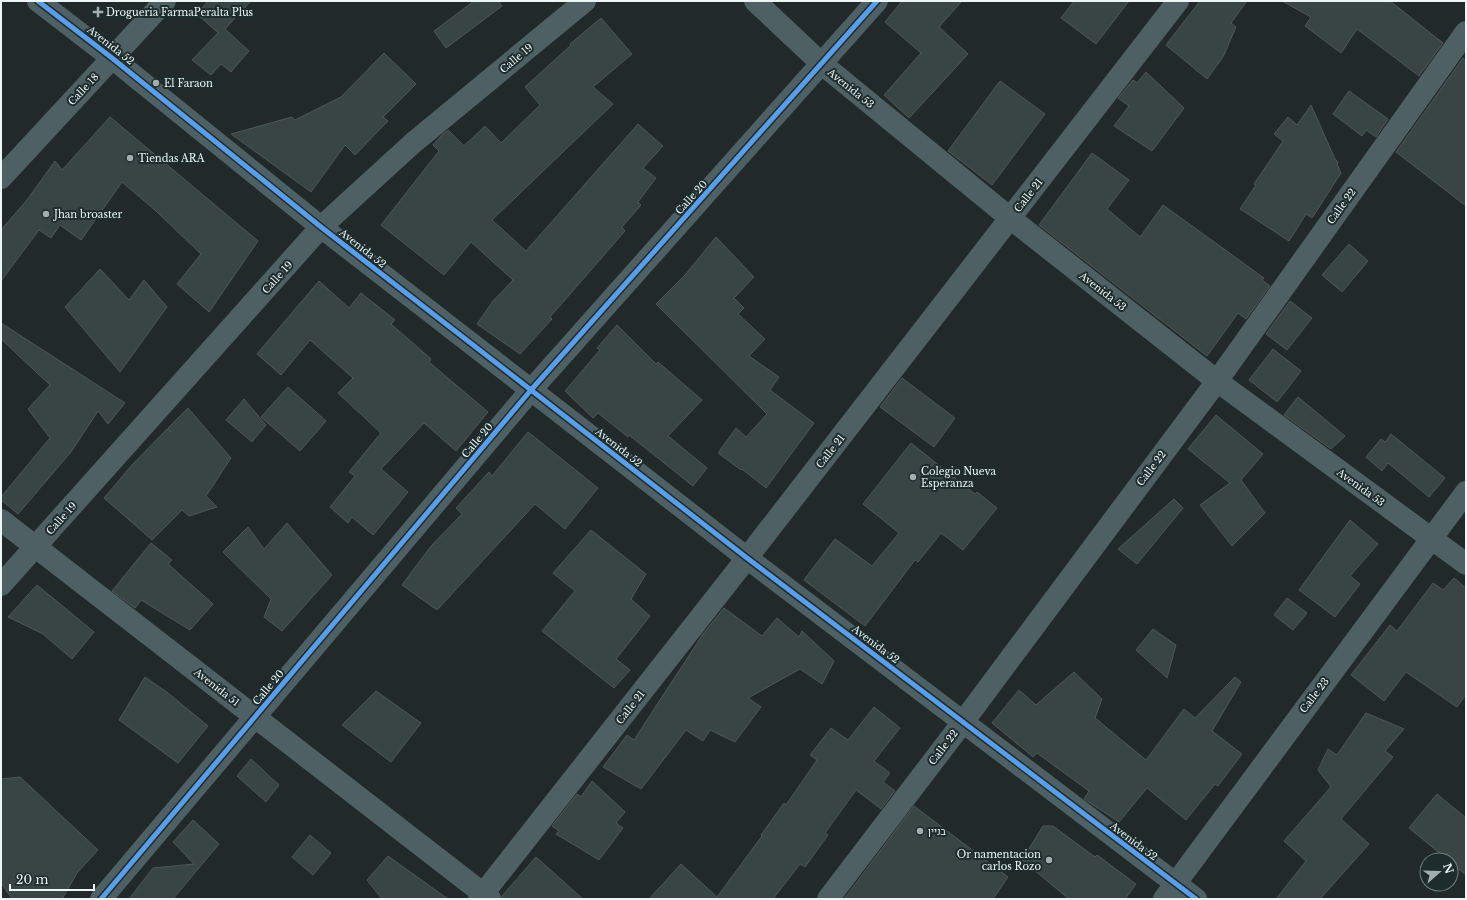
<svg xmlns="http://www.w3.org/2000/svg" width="1467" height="900" viewBox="0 0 1467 900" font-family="'Libre Baskerville',Heebo,serif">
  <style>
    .building { fill: #394544; stroke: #505656 }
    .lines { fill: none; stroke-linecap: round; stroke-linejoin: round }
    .street { stroke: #4f6065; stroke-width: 22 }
    .cycleway-casing { stroke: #1e2c2e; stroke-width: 8 }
    .cycleway { stroke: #5a9eea; stroke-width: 5 }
    .poi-dot { fill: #a5aeaf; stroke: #1e2c2e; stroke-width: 1.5 }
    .labels { text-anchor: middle; stroke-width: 4; stroke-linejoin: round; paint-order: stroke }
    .poi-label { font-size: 10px; fill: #ecf6f6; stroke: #1e2c2e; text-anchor: start }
    .street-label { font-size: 10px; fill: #ecf6f6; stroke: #1e2c2e }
  </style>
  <rect width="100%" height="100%" fill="#22292a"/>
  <g class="building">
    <polygon points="208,1 251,1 225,29 249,51 231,72 221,64 211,75 192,60 218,33 197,14"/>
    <polygon points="474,1 498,1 502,6 446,48 434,31"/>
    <polygon points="902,1 962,1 939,27 968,54 909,118 884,95 921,53 885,22"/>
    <polygon points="1074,1 1129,1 1096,44 1061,18"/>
    <polygon points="1200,1 1247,1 1231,23 1236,27 1223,57 1207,79 1166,45"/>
    <polygon points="1282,1 1390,1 1443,43 1419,76 1357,29 1341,53 1305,26 1311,17"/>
    <polygon points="601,18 632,54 593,87 613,104 492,220 526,251 638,124 663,146 643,168 656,178 638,202 641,205 622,227 625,231 550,317 552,319 520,354 477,324 493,301 513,280 471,242 444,275 381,225 439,151 433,145 443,134 448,130 464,146 485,126 501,143 540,105 525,87 571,45 570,44"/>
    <polygon points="384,53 416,84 383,117 388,121 355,155 345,145 311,192 231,134 292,117 295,120 341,97"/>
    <polygon points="1463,58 1466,61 1466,206 1396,152"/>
    <polygon points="1146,72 1184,108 1152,151 1114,126 1129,106 1118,98 1133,80 1137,83"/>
    <polygon points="1000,81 1045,114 992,185 948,151"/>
    <polygon points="1349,91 1388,119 1376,137 1366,130 1362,136 1333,114"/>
    <polygon points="1311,105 1335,159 1338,162 1337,164 1341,173 1312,218 1306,214 1289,241 1240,209 1256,185 1254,184 1283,141 1274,134 1288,117 1297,125"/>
    <polygon points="110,117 258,241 209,312 177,284 201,254 156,211 122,182 81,240 60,225 51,238 39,230 1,281 1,230 27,200 55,161 62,170"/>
    <polygon points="1092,153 1129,180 1107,209 1140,237 1163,205 1264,278 1262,280 1270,286 1246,319 1238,313 1207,356 1039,225"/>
    <polygon points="716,237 754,277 734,298 744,308 738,314 765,339 749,356 779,377 770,390 814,423 766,488 742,469 741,470 718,453 736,428 746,437 767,414 656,304 685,275"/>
    <polygon points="1349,244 1368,261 1342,292 1322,275"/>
    <polygon points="100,269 129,300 144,280 167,307 120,372 65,307"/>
    <polygon points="319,281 349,308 361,293 395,320 391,324 431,359 429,362 488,412 456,451 424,423 381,469 408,492 373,535 352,517 348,523 330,507 355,476 349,472 381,433 338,393 353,378 310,340 281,375 257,354"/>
    <polygon points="1290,301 1312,318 1287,350 1266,334"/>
    <polygon points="1,323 125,403 108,424 98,411 71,452 18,514 1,500 1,497 50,438 28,409 50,385 1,339"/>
    <polygon points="617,325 656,364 658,362 702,400 668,436 707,468 693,486 629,435 628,437 598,413 593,418 565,391 600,350 597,348"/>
    <polygon points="1273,349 1301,371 1277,402 1249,380"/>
    <polygon points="902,378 955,418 934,447 880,407"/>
    <polygon points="288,387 326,421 300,451 261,417"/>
    <polygon points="1298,397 1345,436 1331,449 1284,415"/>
    <polygon points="244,399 266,425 252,442 226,420"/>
    <polygon points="188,408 231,458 206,496 217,507 189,516 182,510 152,540 104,498 132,465 167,429 171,432 168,428"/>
    <polygon points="1216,415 1263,454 1241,480 1265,513 1232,546 1200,505 1230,483 1188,449"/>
    <polygon points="528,432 598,488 565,529 535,504 437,610 402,585 431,546 462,514 456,508 489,472 492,476"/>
    <polygon points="1391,434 1445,478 1429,497 1388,463 1382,471 1366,457 1381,439 1385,442"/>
    <polygon points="911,443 975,494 977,492 997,508 963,550 941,533 918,562 915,560 865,626 804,580 835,539 872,566 899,533 863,504"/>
    <polygon points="1174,499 1183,508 1137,564 1118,549"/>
    <polygon points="1350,520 1378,544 1350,576 1360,584 1335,617 1299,590"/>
    <polygon points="287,523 332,575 282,631 264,617 271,599 223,552 248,527 264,549"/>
    <polygon points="591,530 646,574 631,599 650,616 616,659 630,670 614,688 542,631 575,591 553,573"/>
    <polygon points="151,543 172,560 168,564 213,604 190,630 141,600 135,608 112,591"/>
    <polygon points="1454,578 1466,588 1466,694 1457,707 1406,672 1384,701 1351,675 1390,625 1397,631 1433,583 1443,590"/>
    <polygon points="37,585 94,632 72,659 43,634 8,617"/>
    <polygon points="1287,598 1307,613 1293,630 1274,615"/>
    <polygon points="724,608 762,636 777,618 799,637 802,631 834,661 822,684 800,669 748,698 761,707 735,742 710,730 703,741 686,730 641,789 603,767 627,735 634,740 703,634"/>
    <polygon points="1153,629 1176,645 1167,678 1136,650"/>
    <polygon points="1074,672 1102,699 1095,718 1146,760 1184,709 1195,718 1235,677 1241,682 1212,731 1242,754 1218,786 1215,784 1186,820 1147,788 1119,822 1084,799 1089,791 1037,753 1033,757 992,723 1019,690 1036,705"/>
    <polygon points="145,677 168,693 208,726 178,763 119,720"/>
    <polygon points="376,691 421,723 391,762 342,725"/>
    <polygon points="874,707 900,728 874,761 890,773 883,782 895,791 881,809 856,790 825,833 828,835 805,867 800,864 773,899 649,899 681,864 717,897 762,836 761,835 784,803 786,805 817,760 810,755 831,728 848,740"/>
    <polygon points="1366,713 1404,729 1385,751 1393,757 1341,819 1369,844 1320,899 1276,899 1306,861 1284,841 1331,787 1318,770 1328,749 1337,755"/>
    <polygon points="251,759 279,785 266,802 237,776"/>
    <polygon points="20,777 98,850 77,873 62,899 12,899 1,883 1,779"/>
    <polygon points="592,781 625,812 616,823 623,828 599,860 556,834 559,831 552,826 577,794 581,797"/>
    <polygon points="1437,794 1466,818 1466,875 1451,863 1451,860 1448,860 1409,828"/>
    <polygon points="914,806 1008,877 993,899 844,899"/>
    <polygon points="193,820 219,844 173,899 129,899 153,868 194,864 173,842"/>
    <polygon points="1043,826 1053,826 1095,857 1097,855 1136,884 1125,899 1069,899 1022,860"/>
    <polygon points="310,835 331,853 313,875 292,857"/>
    <polygon points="388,856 448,899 382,899 367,880"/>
    <polygon points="536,857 583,899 502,899 502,896"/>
  </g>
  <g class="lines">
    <g class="street">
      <polyline points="38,1 112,58 321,227 531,390 747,558 1196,899"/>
      <polyline points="755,1 822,64 1010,218 1217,381 1466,564"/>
      <polyline points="1,178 165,1"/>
      <polyline points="1,520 490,899"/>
      <polyline points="1,585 321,227 413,143 585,1"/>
      <polyline points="101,899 531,390 877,1"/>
      <polyline points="479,899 747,558 1178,1"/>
      <polyline points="828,899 963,722 1217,381 1466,32"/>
      <polyline points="1164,899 1466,492"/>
    </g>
    <defs>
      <g id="cycleway">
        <polyline points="38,1 112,58 321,227 531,390 747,558 1196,899"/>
        <polyline points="101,899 531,390 877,1"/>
      </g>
    </defs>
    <use href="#cycleway" class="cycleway-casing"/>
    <use href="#cycleway" class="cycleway"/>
  </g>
  <g class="poi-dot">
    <path d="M96 6h4v4h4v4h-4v4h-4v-4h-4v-4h4z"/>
    <circle cx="156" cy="83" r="4"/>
    <circle cx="130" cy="158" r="4"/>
    <circle cx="46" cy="214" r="4"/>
    <circle cx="913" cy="477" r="4"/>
    <circle cx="920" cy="831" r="4"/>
    <circle cx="1049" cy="860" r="4"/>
  </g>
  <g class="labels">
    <g class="poi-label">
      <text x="106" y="16">Drogueria FarmaPeralta Plus</text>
      <text x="164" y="87">El Faraon</text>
      <text x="138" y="162">Tiendas ARA</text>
      <text x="54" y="218">Jhan broaster</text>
      <text x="921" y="475">Colegio Nueva<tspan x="921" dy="12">Esperanza</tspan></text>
      <text x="928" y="835">בניין</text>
      <text x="1041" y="858" text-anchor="end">Or namentacion<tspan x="1041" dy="12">carlos Rozo</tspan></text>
    </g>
    <g class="street-label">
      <text transform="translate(111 45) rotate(38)" y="4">Avenida 52</text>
      <text transform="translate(516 58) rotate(-40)" y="4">Calle 19</text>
      <text transform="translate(851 88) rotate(39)" y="4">Avenida 53</text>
      <text transform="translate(83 89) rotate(-47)" y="4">Calle 18</text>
      <text transform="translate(1028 195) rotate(-52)" y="4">Calle 21</text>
      <text transform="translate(691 197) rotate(-48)" y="4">Calle 20</text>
      <text transform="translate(1341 206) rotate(-54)" y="4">Calle 22</text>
      <text transform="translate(363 248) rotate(38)" y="4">Avenida 52</text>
      <text transform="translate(277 277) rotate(-48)" y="4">Calle 19</text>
      <text transform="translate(1103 291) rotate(38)" y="4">Avenida 53</text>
      <text transform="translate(477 440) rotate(-50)" y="4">Calle 20</text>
      <text transform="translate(619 447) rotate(38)" y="4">Avenida 52</text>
      <text transform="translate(830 451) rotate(-52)" y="4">Calle 21</text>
      <text transform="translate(1151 468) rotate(-53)" y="4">Calle 22</text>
      <text transform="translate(1361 487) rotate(36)" y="4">Avenida 53</text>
      <text transform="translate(61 518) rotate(-48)" y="4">Calle 19</text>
      <text transform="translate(876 644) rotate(37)" y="4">Avenida 52</text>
      <text transform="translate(217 687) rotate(38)" y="4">Avenida 51</text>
      <text transform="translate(268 687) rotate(-50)" y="4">Calle 20</text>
      <text transform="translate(1314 695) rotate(-53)" y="4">Calle 23</text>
      <text transform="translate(630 707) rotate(-52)" y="4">Calle 21</text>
      <text transform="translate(943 747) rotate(-53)" y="4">Calle 22</text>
      <text transform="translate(1134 841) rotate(37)" y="4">Avenida 52</text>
    </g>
  </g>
  <rect width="1467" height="900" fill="none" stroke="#ecf6f6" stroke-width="4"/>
  <g transform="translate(1439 872) rotate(70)"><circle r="19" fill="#1e2c2e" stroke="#707d7e"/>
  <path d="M0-3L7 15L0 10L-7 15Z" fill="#a5aeaf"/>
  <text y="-6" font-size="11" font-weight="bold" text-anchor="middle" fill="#ecf6f6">N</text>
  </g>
  <path d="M10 884v6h84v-6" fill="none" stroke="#ecf6f6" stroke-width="2"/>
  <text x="16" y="884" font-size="12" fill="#ecf6f6" stroke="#1e2c2e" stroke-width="3" paint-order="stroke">20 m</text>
</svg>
